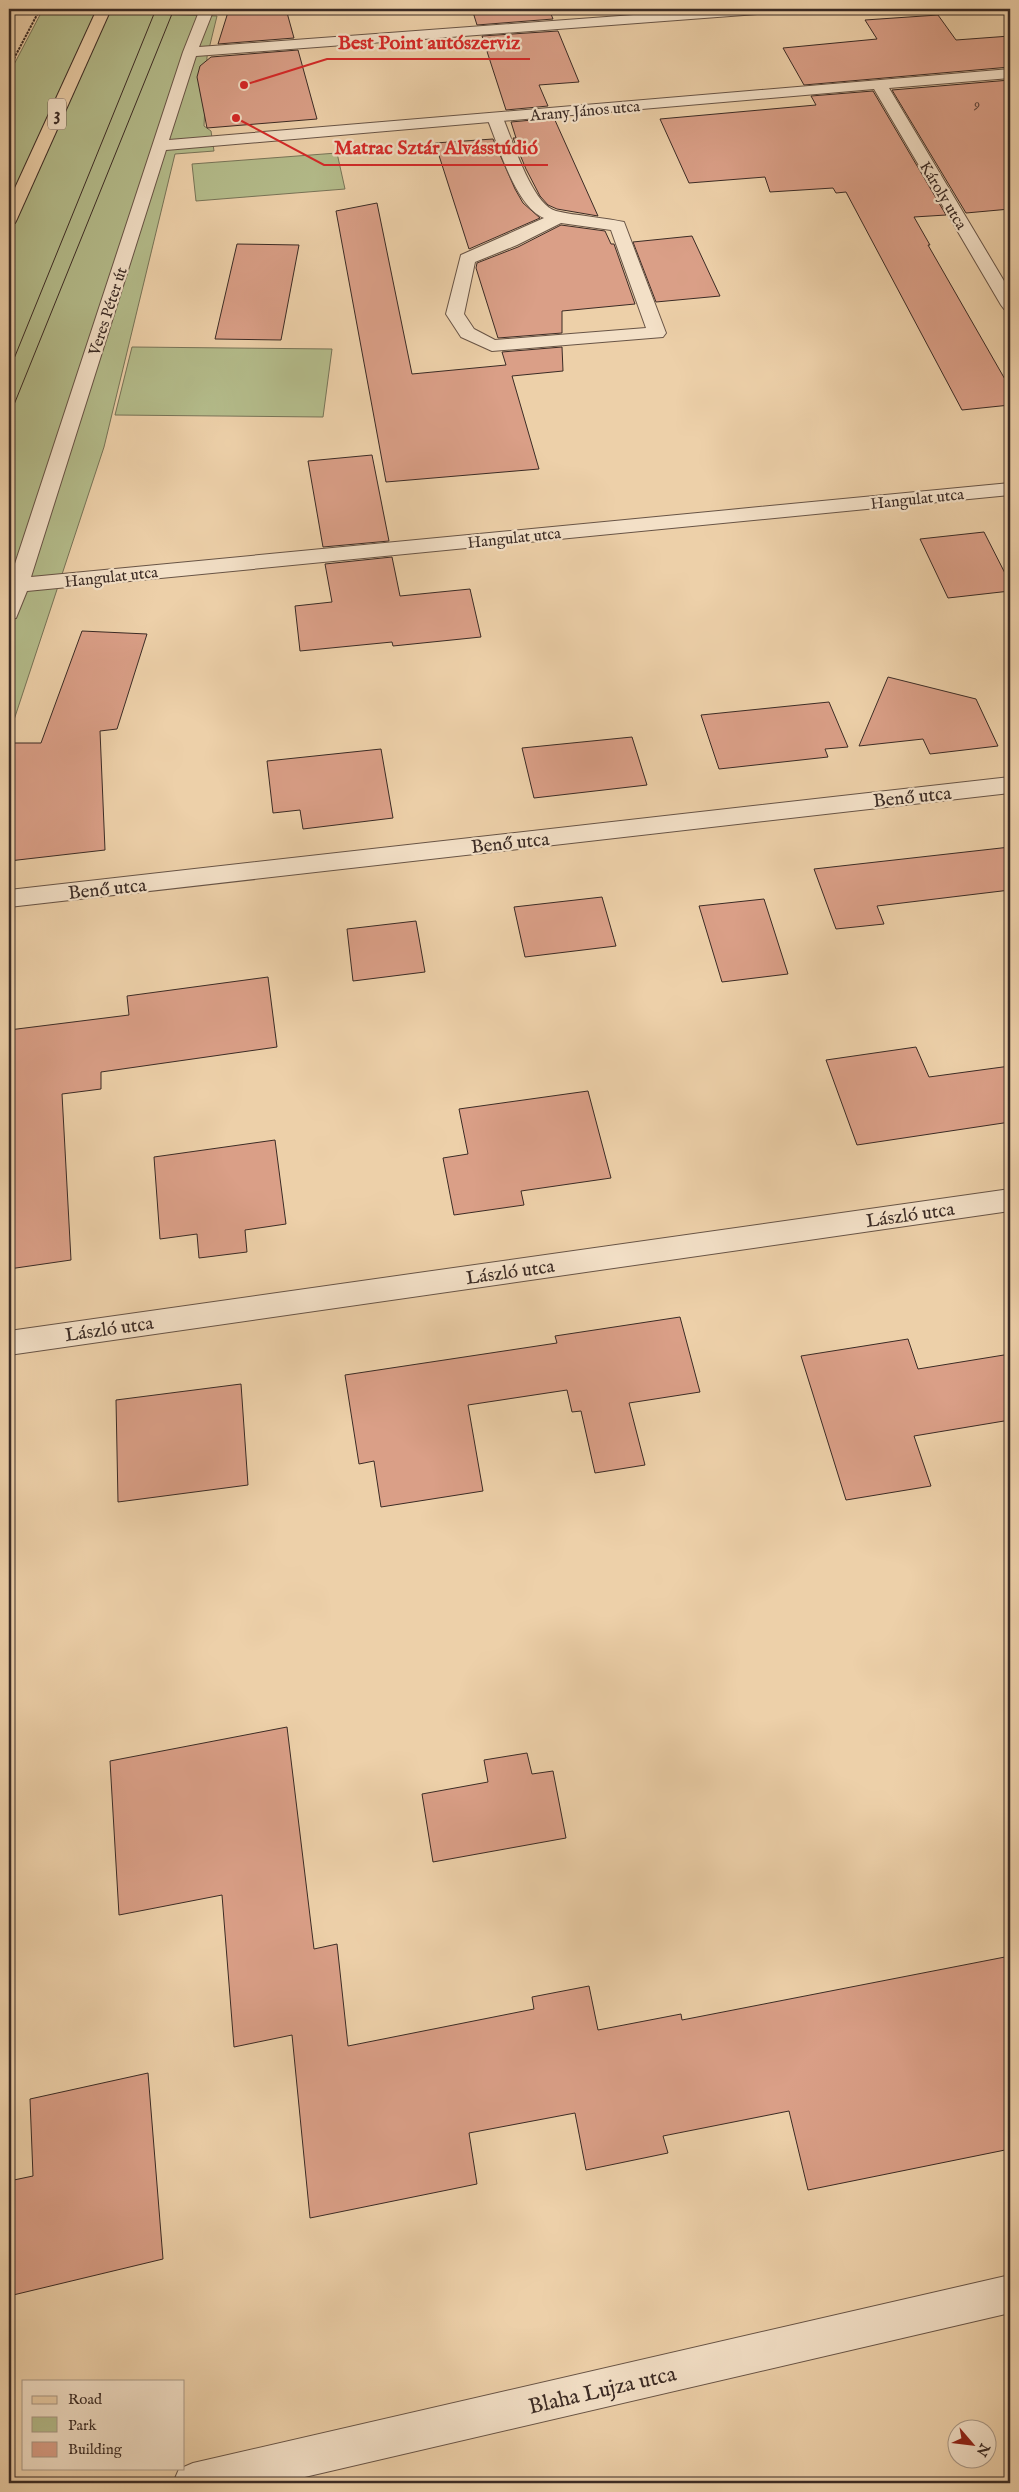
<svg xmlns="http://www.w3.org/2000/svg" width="1019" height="2492" viewBox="0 0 1019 2492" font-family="'IM FELL English',serif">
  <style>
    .green { fill: #b4bc8b; stroke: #787458 }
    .building { fill: #da9f87; stroke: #3b2b25 }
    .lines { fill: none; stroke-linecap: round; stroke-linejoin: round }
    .lane-casing { stroke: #685446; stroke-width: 2 }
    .street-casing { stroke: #685446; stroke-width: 2 }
    .primary-casing { stroke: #3b2b25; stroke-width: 2 }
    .path { stroke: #3b2b25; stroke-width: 2; stroke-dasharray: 2.5 1; stroke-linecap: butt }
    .lane { fill: #f3e0c7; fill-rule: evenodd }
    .street { fill: #f3e0c7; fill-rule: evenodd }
    .primary { fill: #edd0a9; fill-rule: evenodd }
    .tram { stroke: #3b2b25; stroke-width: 1 }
    .labels { text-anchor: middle; stroke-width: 4.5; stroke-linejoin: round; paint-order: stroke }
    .far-number-label { font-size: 14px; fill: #63483e }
    .far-street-label { font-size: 16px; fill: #3b2b25; stroke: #f3e0c7 }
    .shield { fill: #f3e0c7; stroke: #726156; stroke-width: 1 }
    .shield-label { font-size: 18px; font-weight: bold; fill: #3b2b25 }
    .street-label { font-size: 19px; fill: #3b2b25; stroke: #f3e0c7 }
    .near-street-label { font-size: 22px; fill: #3b2b25; stroke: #f3e0c7 }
    .leader { fill: none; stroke: #d62828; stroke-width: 2 }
    .callout-dot { fill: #d62828; stroke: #f3e0c7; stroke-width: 2 }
    .callout-label { font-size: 20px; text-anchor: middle; font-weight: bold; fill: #d62828; stroke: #f3e0c7; stroke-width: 4.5; stroke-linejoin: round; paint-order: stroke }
  </style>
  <rect width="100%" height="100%" fill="#edd0a9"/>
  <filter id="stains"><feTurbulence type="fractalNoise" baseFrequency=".004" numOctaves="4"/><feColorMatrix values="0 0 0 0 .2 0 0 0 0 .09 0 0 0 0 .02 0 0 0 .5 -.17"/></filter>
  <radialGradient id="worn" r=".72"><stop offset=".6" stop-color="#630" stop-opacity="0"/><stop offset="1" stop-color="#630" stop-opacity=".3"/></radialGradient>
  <g class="green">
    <polygon points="42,11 217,16 207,57 204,126 211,131 214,151 175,154 104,447 9,735 9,74"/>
    <polygon points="337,153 345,189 196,201 192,164"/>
    <polygon points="132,347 332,349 323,417 115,415"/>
  </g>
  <g class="building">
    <polygon points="229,9 286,9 294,38 218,44"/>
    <polygon points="472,9 549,9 553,19 477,25"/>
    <polygon points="938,15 956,40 1010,36 1010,67 804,85 783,48 877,39 865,20"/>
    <polygon points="558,31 579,82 539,85 548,106 506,110 482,36"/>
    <polygon points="298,50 317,119 207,128 197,77 200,66 211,57"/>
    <polygon points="1010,80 1010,209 966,213 892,90"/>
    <polygon points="873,91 946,215 914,217 930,245 928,245 1010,388 1010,405 962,410 846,192 836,193 833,188 770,192 765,177 689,183 660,119 816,105 811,96"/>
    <polygon points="554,118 598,216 557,209 548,205 540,196 526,169 513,138 516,138 511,122"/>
    <polygon points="493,139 515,189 523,203 540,218 469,249 435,143"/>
    <polygon points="377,203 412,374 506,365 502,352 562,347 563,371 512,376 539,469 386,482 336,211"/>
    <polygon points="561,225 605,231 611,244 614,244 635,304 562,311 562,333 498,338 476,268 477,263 518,247"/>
    <polygon points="692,236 720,296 656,302 633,242"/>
    <polygon points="237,244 299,245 281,340 215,339"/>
    <polygon points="372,455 389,541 323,547 308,461"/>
    <polygon points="984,532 1010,583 1010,591 948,598 920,539"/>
    <polygon points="392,557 400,596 470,589 481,637 393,646 392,642 300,651 295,606 332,602 325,564"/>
    <polygon points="82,631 147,634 117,729 100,731 105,850 9,861 9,743 41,743"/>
    <polygon points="888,677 976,699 998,746 930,754 923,739 859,746"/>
    <polygon points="829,702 848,747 825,749 828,757 719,769 701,715"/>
    <polygon points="632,737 647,785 534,798 522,748"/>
    <polygon points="381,749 393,818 303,829 300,810 273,813 267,761"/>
    <polygon points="1010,847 1010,890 877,906 884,924 836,929 814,869"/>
    <polygon points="602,897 616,946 525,957 514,907"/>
    <polygon points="764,899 788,974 722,982 699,906"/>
    <polygon points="416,921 425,972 353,981 347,929"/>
    <polygon points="268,977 277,1047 101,1072 101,1089 62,1094 71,1260 9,1269 9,1030 129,1015 127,996"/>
    <polygon points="916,1047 929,1077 1010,1066 1010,1122 857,1145 826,1060"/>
    <polygon points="588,1091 611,1178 521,1191 524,1205 454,1215 443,1158 468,1154 459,1109"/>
    <polygon points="275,1140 286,1224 245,1230 247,1252 199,1258 197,1234 160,1239 154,1157"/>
    <polygon points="680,1317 700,1392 629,1403 645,1465 595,1473 581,1411 572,1412 567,1390 468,1405 483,1491 381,1507 374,1461 359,1464 345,1375 557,1343 555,1336"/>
    <polygon points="908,1339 918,1369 1010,1354 1010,1420 914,1436 931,1486 846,1500 801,1356"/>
    <polygon points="241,1384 248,1485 118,1502 116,1400"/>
    <polygon points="287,1727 314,1949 337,1944 348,2046 534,2009 532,1997 589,1986 598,2030 681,2014 682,2020 1010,1956 1010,2149 808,2190 789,2111 663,2136 668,2153 586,2170 575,2113 469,2133 477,2184 310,2218 292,2035 234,2047 222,1895 119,1915 110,1761"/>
    <polygon points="527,1753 532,1774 553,1771 566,1838 433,1862 422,1794 488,1782 484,1760"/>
    <polygon points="148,2073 163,2259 9,2296 9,2181 33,2176 30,2099"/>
  </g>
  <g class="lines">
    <defs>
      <path id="lane" d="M495 113 503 118C512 139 532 205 556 211 577 216 601 217 624 222L666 333 663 337 492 351 461 337 446 314 461 255 544 218C515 206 499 146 487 118ZM561 223 611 230 646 328 495 340 474 329 464 314 475 262 517 245Z"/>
      <g id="street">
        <polygon points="200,9 214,9 199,47 715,9 777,9 770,13 196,56 169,140 1010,69 1010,78 889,88 1010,291 1010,310 1004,309 1001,305 874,89 166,150 31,577 1010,483 1010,495 27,591 16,618 9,619 9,582 183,52"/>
        <polygon points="1010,777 1010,793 9,907 9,890"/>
        <polygon points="1010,1189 1010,1211 9,1355 9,1331"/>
        <polygon points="1010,2275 1010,2313 279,2483 173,2483 179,2469 193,2463"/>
      </g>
      <polygon id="primary" points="97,9 111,9 17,219 15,223 9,224 9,201"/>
    </defs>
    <use href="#lane" class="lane-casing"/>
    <use href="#street" class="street-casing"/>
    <use href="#primary" class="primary-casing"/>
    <polyline class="path" points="9,68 40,9"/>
    <use href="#lane" class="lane"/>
    <use href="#street" class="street"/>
    <use href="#primary" class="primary"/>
    <g class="tram">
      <polyline points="9,371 156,9"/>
      <polyline points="9,417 174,9"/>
    </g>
  </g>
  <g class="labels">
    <g class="far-number-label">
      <text x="977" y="109">9</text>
    </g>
    <g class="far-street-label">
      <text transform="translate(585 110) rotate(-5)" y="6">Arany János utca</text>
      <text transform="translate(944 195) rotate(59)" y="6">Károly utca</text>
      <text transform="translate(107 311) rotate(-72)" y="6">Veres Péter út</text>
      <text transform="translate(917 498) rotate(-6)" y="6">Hangulat utca</text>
      <text transform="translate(514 537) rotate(-6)" y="6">Hangulat utca</text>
      <text transform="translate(111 576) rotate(-6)" y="6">Hangulat utca</text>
    </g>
    <rect class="shield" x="48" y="98.5" width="18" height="31" rx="4"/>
    <g class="shield-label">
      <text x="57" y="120">3</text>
    </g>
    <g class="street-label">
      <text transform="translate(912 796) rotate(-6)" y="7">Benő utca</text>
      <text transform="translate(510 842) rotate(-6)" y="7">Benő utca</text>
      <text transform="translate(107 888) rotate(-6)" y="7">Benő utca</text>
      <text transform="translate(910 1214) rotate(-8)" y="7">László utca</text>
      <text transform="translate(510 1271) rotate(-8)" y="7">László utca</text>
      <text transform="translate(109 1328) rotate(-8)" y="7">László utca</text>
    </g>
    <g class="near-street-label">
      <text transform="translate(602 2389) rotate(-13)" y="8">Blaha Lujza utca</text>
    </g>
  </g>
  <path class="leader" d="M244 85L327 59H530M236 118L324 165H548"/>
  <g class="callout-dot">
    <circle cx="244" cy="85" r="5"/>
    <circle cx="236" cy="118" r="5"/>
  </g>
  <g class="callout-label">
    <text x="429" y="49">Best Point autószerviz</text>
    <text x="436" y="154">Matrac Sztár Alvásstúdió</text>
  </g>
  <rect width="1019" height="2492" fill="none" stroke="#edd0a9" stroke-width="30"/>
  <rect x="10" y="10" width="999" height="2472" fill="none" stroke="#3b2b25" stroke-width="2.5"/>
  <rect x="15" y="15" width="989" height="2462" fill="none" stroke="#3b2b25"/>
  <rect x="22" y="2380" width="162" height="90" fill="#f3e0c7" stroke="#a99886"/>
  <rect x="32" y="2396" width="25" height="8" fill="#edd0a9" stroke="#a99886"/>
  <text x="68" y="2404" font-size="15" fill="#3b2b25">Road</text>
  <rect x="32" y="2417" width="25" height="15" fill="#b4bc8b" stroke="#a99886"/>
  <text x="68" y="2430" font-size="15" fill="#3b2b25">Park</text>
  <rect x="32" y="2442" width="25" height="15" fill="#da9f87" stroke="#a99886"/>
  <text x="68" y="2454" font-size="15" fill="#3b2b25">Building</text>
  <g transform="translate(972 2444) rotate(118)"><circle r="24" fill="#f3e0c7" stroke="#a99886"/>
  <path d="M0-4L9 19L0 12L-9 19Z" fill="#8f2418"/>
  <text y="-8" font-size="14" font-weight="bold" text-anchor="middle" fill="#3b2b25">N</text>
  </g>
  <rect width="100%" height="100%" filter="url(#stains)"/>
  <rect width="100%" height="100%" fill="url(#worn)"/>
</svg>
